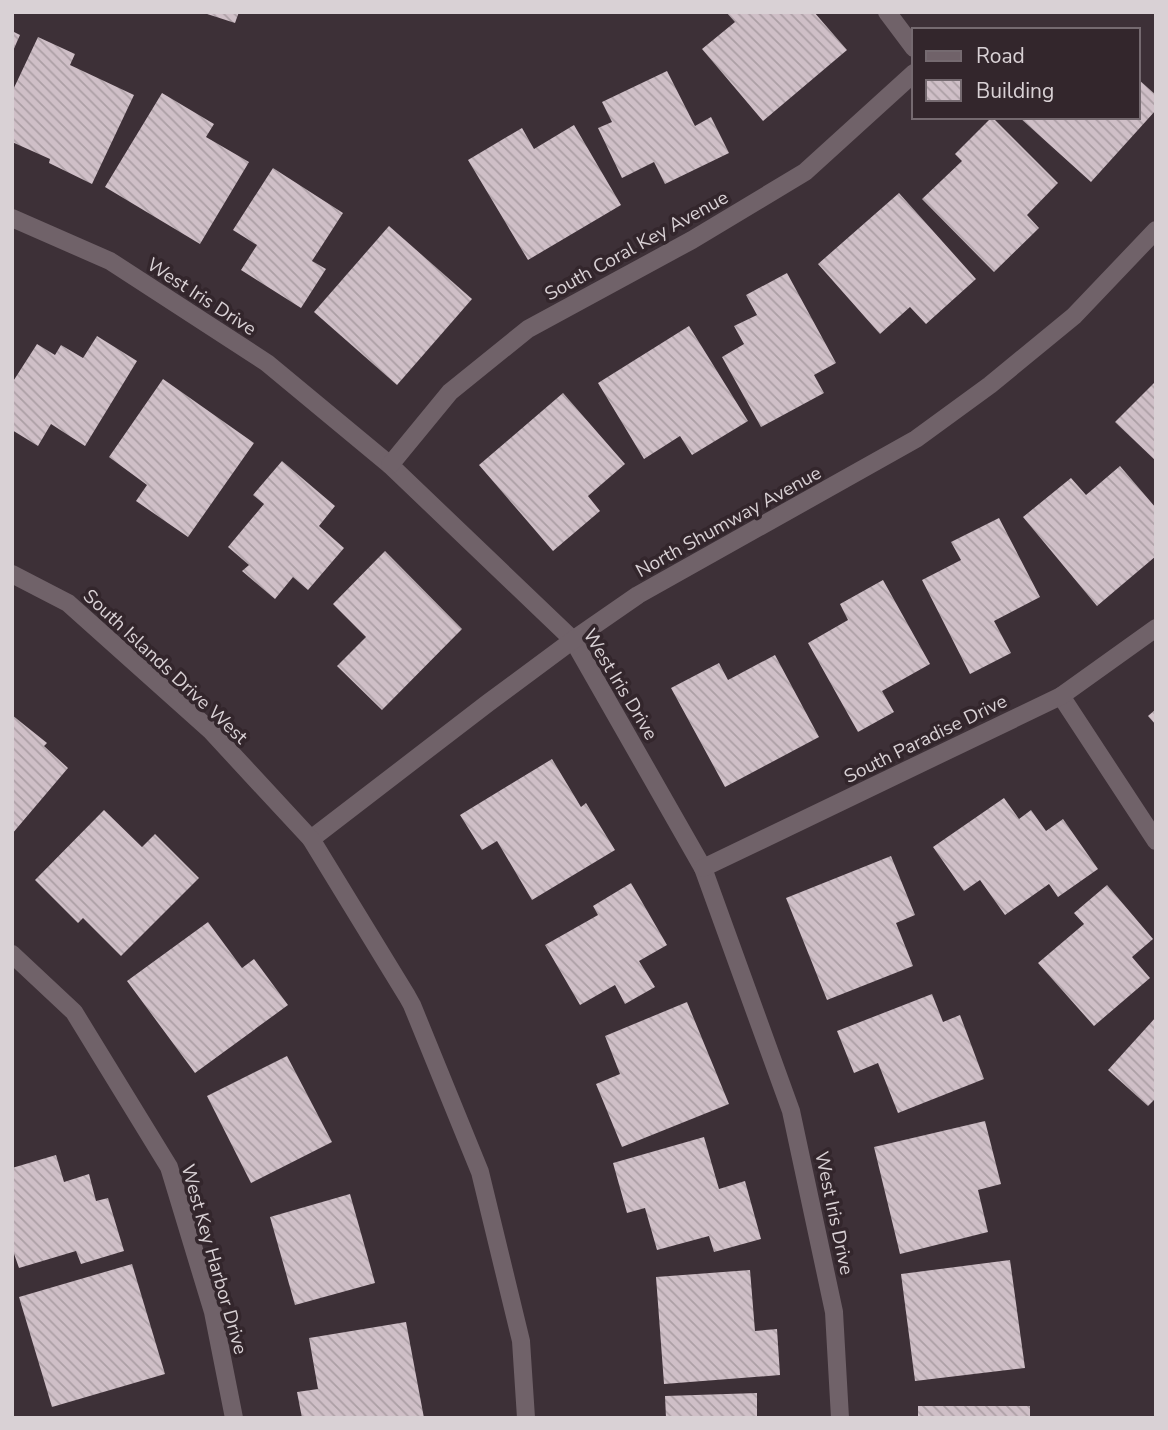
<svg xmlns="http://www.w3.org/2000/svg" width="1168" height="1430" viewBox="0 0 1168 1430" font-family="'Nunito Sans',sans-serif">
  <style>
    .building { fill: url(#building-back-hatch) }
    .lines { fill: none; stroke-linecap: round; stroke-linejoin: round }
    .minor { stroke: #706269; stroke-width: 18 }
    .tertiary { stroke: #706269; stroke-width: 18 }
    .labels { text-anchor: middle; stroke-width: 7; stroke-linejoin: round; paint-order: stroke }
    .street-label { font-size: 19px; fill: #d9d1d5; stroke: #33262c }
  </style>
  <defs>
    <pattern id="building-back-hatch" width="6" height="6" patternUnits="userSpaceOnUse" patternTransform="scale(1.75)"><rect width="6" height="6" fill="#cfbfc7"/><path d="M-1 5l2 2M0 0l6 6M5-1l2 2" fill="none" stroke="#ac9fa5"/></pattern>
  </defs>
  <rect width="100%" height="100%" fill="#3d3037"/>
  <g class="building">
    <polygon points="201,12 239,12 235,23"/>
    <polygon points="726,12 814,12 847,50 763,121 702,49 735,22"/>
    <polygon points="12,31 20,35 12,53"/>
    <polygon points="38,37 75,54 70,65 134,95 92,184 49,163 50,159 12,142 12,92"/>
    <polygon points="667,71 695,126 711,117 729,153 665,184 654,162 622,178 598,128 612,122 602,102"/>
    <polygon points="1138,79 1156,95 1156,110 1091,182 1019,117 1138,117"/>
    <polygon points="162,93 214,124 206,137 249,162 200,244 105,187"/>
    <polygon points="992,117 1058,183 1027,215 1039,228 994,272 922,199 962,161 955,154"/>
    <polygon points="574,125 621,205 528,260 468,160 522,128 534,149"/>
    <polygon points="273,168 343,213 312,261 326,269 301,308 241,270 257,245 233,230"/>
    <polygon points="899,193 976,279 926,324 910,307 880,334 818,264"/>
    <polygon points="389,226 472,299 397,385 314,312"/>
    <polygon points="787,273 836,363 814,375 824,393 761,427 722,357 744,344 734,326 757,315 746,295"/>
    <polygon points="689,326 748,421 692,455 680,436 644,459 598,383"/>
    <polygon points="97,336 137,361 85,446 51,424 38,446 12,430 12,383 37,344 55,355 61,345 83,358"/>
    <polygon points="163,379 254,443 188,537 136,501 147,485 109,457"/>
    <polygon points="1156,381 1156,461 1115,422"/>
    <polygon points="563,393 625,464 588,496 600,511 553,551 479,465"/>
    <polygon points="282,461 335,506 319,526 344,548 308,590 293,577 275,599 242,571 249,565 228,547 264,504 253,495"/>
    <polygon points="1120,466 1156,508 1156,556 1097,606 1023,517 1071,478 1086,495"/>
    <polygon points="999,518 1040,597 994,621 1011,653 970,674 922,580 961,560 951,542"/>
    <polygon points="385,551 462,629 382,710 337,666 366,637 333,604"/>
    <polygon points="883,580 930,664 882,691 894,712 858,732 808,643 848,620 840,604"/>
    <polygon points="775,655 819,737 725,787 671,688 719,663 728,680"/>
    <polygon points="1156,709 1156,725 1148,716"/>
    <polygon points="12,715 47,743 44,746 68,768 12,834"/>
    <polygon points="552,759 581,807 586,803 615,850 532,900 497,841 482,850 460,815"/>
    <polygon points="1004,798 1019,819 1031,810 1046,831 1063,819 1098,869 1058,897 1049,884 1005,915 980,880 964,891 933,847"/>
    <polygon points="104,810 142,847 155,834 199,878 121,956 83,918 78,923 35,880"/>
    <polygon points="891,856 915,915 896,923 913,966 827,1000 786,898"/>
    <polygon points="631,883 667,945 639,961 655,987 625,1004 615,985 580,1005 545,945 598,915 593,906"/>
    <polygon points="1107,885 1153,939 1132,957 1150,978 1094,1026 1038,963 1084,924 1074,913"/>
    <polygon points="208,922 242,968 254,959 288,1005 195,1073 127,981"/>
    <polygon points="932,994 943,1022 960,1015 984,1079 898,1113 878,1063 854,1073 837,1031"/>
    <polygon points="687,1002 729,1104 622,1147 596,1084 620,1074 605,1036"/>
    <polygon points="1156,1017 1156,1098 1148,1106 1108,1070"/>
    <polygon points="287,1056 332,1142 251,1183 207,1096"/>
    <polygon points="985,1121 1001,1184 978,1190 988,1232 900,1254 874,1147"/>
    <polygon points="704,1137 719,1189 745,1181 761,1239 714,1252 709,1236 657,1250 645,1208 627,1213 613,1163"/>
    <polygon points="56,1155 64,1182 89,1174 96,1201 108,1198 124,1251 81,1264 76,1251 19,1268 12,1248 12,1168"/>
    <polygon points="350,1194 375,1283 295,1305 270,1217"/>
    <polygon points="1010,1260 1025,1368 915,1381 901,1274"/>
    <polygon points="132,1264 165,1374 52,1407 19,1297"/>
    <polygon points="750,1270 755,1331 777,1329 780,1375 664,1384 656,1277"/>
    <polygon points="406,1322 424,1418 302,1418 297,1392 318,1389 309,1338"/>
    <polygon points="757,1393 757,1418 666,1418 665,1396"/>
    <rect x="918" y="1406" width="112" height="12"/>
  </g>
  <g class="lines">
    <g class="minor">
      <polyline points="887,12 914,48"/>
      <polyline points="12,218 110,261 267,363 390,465 573,640 703,868 791,1111 834,1312 840,1418"/>
      <polyline points="390,465 450,392 528,329 692,240 805,172 914,73"/>
      <polyline points="1061,696 1156,841"/>
      <polyline points="311,839 488,703 573,640 638,595 916,439 990,385 1074,316 1156,230"/>
      <polyline points="703,868 1061,696 1156,628"/>
      <polyline points="12,954 74,1012 169,1167 213,1312 234,1418"/>
    </g>
    <polyline class="tertiary" points="12,574 68,603 210,730 311,839 407,996 412,1005 480,1172 521,1341 526,1418"/>
  </g>
  <g class="labels">
    <g class="street-label">
      <text transform="translate(636 245) rotate(-29)" y="7">South Coral Key Avenue</text>
      <text transform="translate(202 296) rotate(33)" y="7">West Iris Drive</text>
      <text transform="translate(728 521) rotate(-29)" y="7">North Shumway Avenue</text>
      <text transform="translate(166 666) rotate(43)" y="7">South Islands Drive West</text>
      <text transform="translate(621 684) rotate(59)" y="7">West Iris Drive</text>
      <text transform="translate(925 738) rotate(-26)" y="7">South Paradise Drive</text>
      <text transform="translate(835 1213) rotate(78)" y="7">West Iris Drive</text>
      <text transform="translate(215 1259) rotate(74)" y="7">West Key Harbor Drive</text>
    </g>
  </g>
  <rect width="1168" height="1430" fill="none" stroke="#d9d1d5" stroke-width="28"/>
  <rect x="912" y="28" width="228" height="91" fill="#33262c" stroke="#756a70" stroke-width="2"/>
  <rect x="926" y="51" width="35" height="10" fill="#706269" stroke="#756a70" stroke-width="2"/>
  <text x="976" y="63" font-size="21" fill="#d9d1d5">Road</text>
  <rect x="926" y="80" width="35" height="21" fill="url(#building-back-hatch)" stroke="#756a70" stroke-width="2"/>
  <text x="976" y="98" font-size="21" fill="#d9d1d5">Building</text>
</svg>
